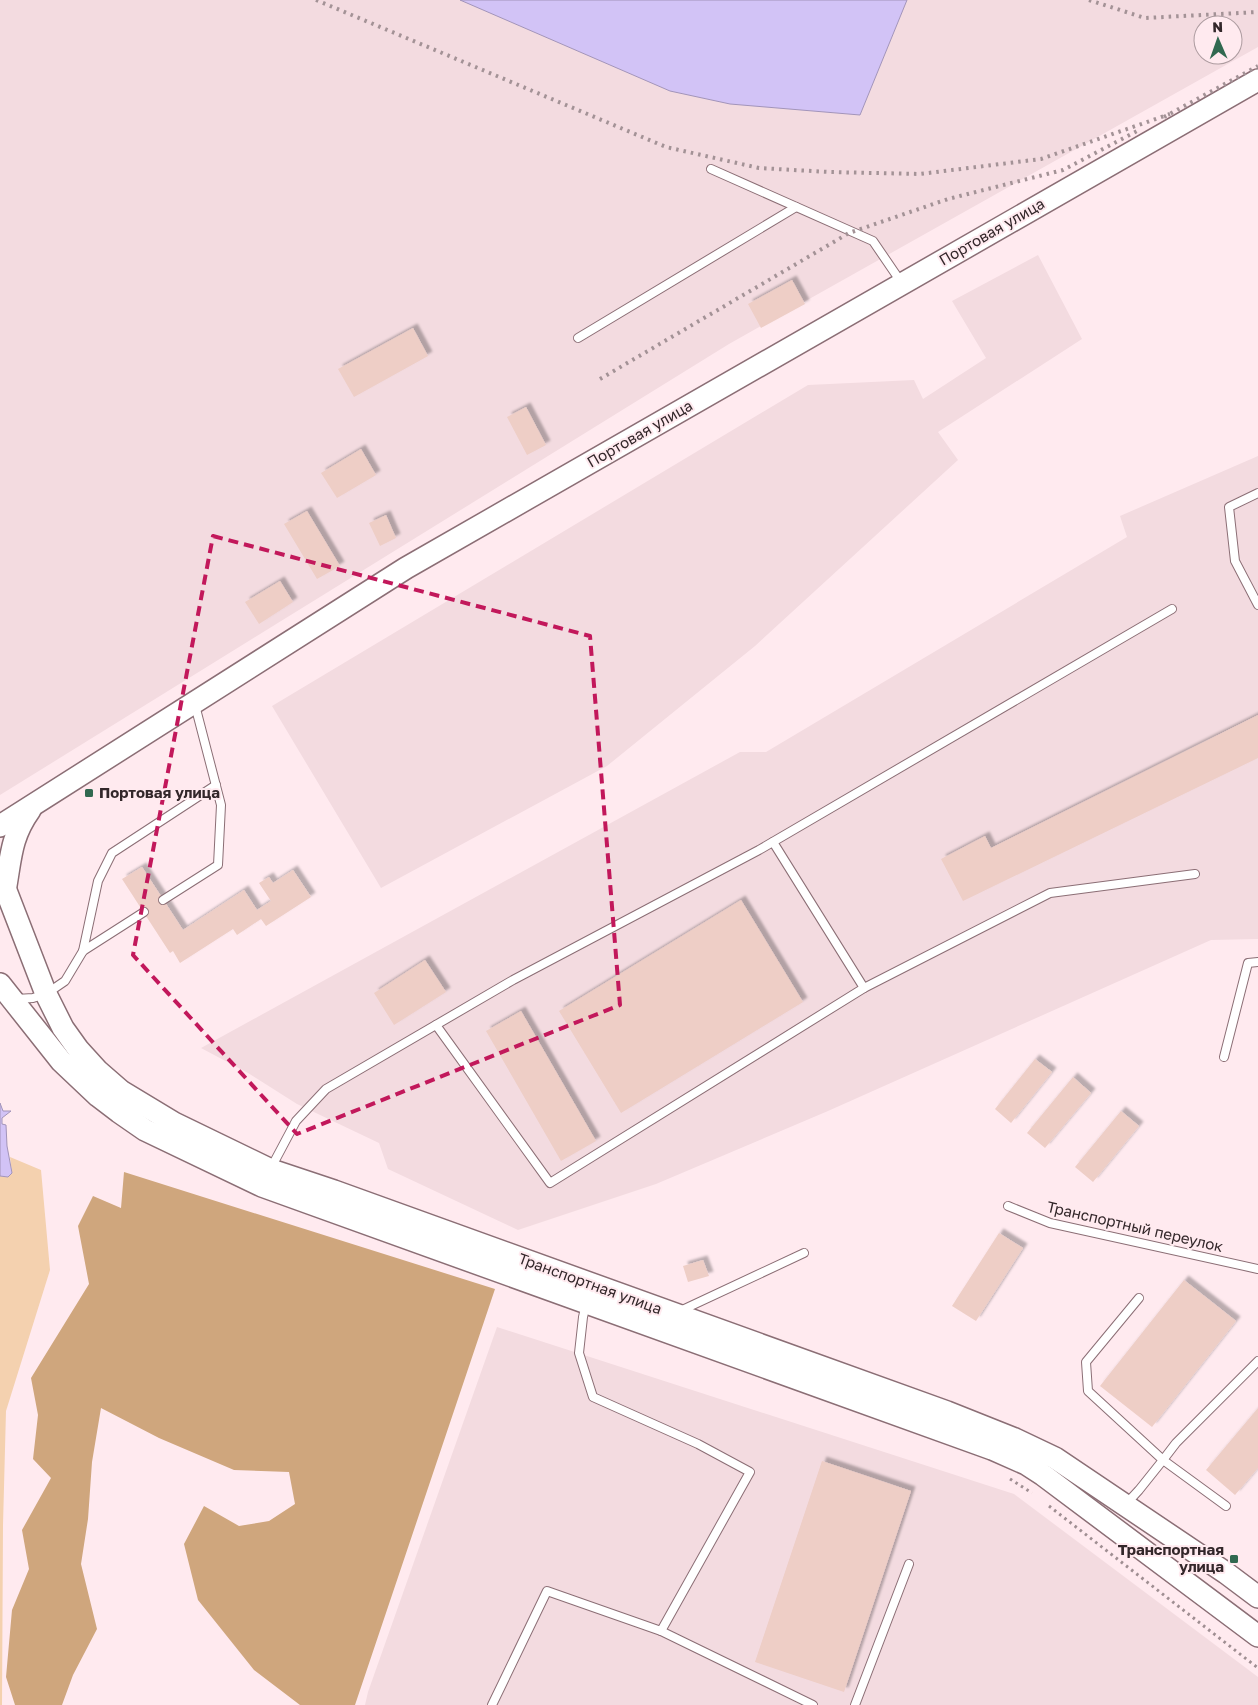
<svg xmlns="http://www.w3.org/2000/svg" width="1258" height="1705" viewBox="0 0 1258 1705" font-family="'Golos Text',sans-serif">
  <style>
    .built { fill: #f3dbe0; fill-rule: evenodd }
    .green { fill: #f4d1af }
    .forest { fill: #cfa67d }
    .water { fill: #d2c3f6; stroke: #a294b9 }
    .building { fill: #eecec6; filter: url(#shadow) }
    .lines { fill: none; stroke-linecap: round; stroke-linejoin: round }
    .lane-casing { stroke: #8b6e75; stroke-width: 10 }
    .secondary-casing { stroke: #8b6e75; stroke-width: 24 }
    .path { stroke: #9f8e92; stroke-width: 3; stroke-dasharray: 2.5 4; stroke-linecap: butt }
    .lane { stroke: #fff; stroke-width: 8 }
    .secondary { stroke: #fff; stroke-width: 21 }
    .rail { stroke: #a39296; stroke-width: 4; stroke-dasharray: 2.5 5; stroke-linecap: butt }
    .marked { fill: none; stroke: #c2185b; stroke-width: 4; stroke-dasharray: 10 6; stroke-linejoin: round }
    .poi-dot { fill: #316950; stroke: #ffeaef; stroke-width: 2 }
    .labels { text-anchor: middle; stroke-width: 4; stroke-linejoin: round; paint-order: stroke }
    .street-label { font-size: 15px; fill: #33272a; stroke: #ffeaef }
    .poi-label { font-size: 15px; font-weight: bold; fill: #33272a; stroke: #ffeaef; text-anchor: start }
  </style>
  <defs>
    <filter id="shadow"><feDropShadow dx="4.5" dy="-4.5" stdDeviation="1" flood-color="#0004"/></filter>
  </defs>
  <rect width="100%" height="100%" fill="#ffeaef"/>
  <g class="built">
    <path d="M0 0H460L670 91 730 104 860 115 907 0H1258V47L729 344 0 795ZM1203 25H1233V55H1203Z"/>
    <polygon points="1038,255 1082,339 938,432 958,460 755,646 607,766 381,888 272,706 808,385 914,380 923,399 986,358 952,301"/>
    <polygon points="1258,456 1258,939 1211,940 828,1111 656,1184 518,1230 388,1169 379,1143 297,1104 248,1073 201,1048 740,752 766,752 1127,537 1120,516"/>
    <polygon points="497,1327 1014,1494 1258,1677 1258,1705 365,1705 368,1692"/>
  </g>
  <polygon class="green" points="10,1157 41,1170 50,1270 6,1411 3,1525 2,1705 0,1705 0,1176 8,1177 12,1173"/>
  <polygon class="forest" points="124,1172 495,1289 355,1705 300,1705 254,1670 198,1600 184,1544 204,1506 239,1526 269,1521 295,1504 289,1472 234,1470 159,1438 101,1408 92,1462 88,1519 81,1564 97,1629 73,1675 62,1705 15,1705 6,1677 12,1610 29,1569 22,1530 51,1478 33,1459 38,1415 31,1378 89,1284 78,1226 93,1196 121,1208"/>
  <g class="water">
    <polygon points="460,0 907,0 860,115 730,104 670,91"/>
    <polygon points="0,1103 3,1111 11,1111 2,1118 2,1124 6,1125 7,1146 12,1173 8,1177 0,1176"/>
  </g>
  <g class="building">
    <polygon points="792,280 805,304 761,328 748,304"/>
    <polygon points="413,328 428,356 354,397 338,369"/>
    <polygon points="526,407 546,445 527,455 507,417"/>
    <polygon points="361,449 376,475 337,498 321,473"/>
    <polygon points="307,511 340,566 317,579 284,524"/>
    <polygon points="386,515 396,538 380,546 369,523"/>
    <polygon points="280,581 293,602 259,624 245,602"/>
    <polygon points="1258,715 1258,758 963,901 941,859 985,836 991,848"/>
    <polygon points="142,867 183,930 244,890 257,910 271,901 259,883 269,877 273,883 293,870 311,897 266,926 261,919 237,935 233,929 180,963 173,951 170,953 122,879"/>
    <polygon points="741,900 803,1002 621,1113 559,1011"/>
    <polygon points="425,960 446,992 394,1025 374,993"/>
    <polygon points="521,1011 596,1141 561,1161 486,1031"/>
    <polygon points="1035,1059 1052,1072 1011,1123 995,1109"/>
    <polygon points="1073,1077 1091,1093 1045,1148 1027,1133"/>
    <polygon points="1121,1111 1139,1126 1093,1182 1075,1167"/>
    <polygon points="999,1233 1023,1248 976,1321 952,1306"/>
    <polygon points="703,1260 709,1276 688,1282 683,1266"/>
    <polygon points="1184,1280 1236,1321 1152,1427 1100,1386"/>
    <polygon points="1258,1408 1258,1468 1235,1495 1206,1470"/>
    <polygon points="822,1461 911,1491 844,1692 755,1662"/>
  </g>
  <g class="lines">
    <defs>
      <g id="lane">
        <polyline points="711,169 873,241 901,282"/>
        <polyline points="578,338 796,207"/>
        <polyline points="1258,493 1229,507 1235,561 1258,605"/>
        <polyline points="773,842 864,988 1050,893 1195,874"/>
        <polyline points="163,900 218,865 221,805 195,705"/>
        <polyline points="83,951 98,881 112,853 216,785"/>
        <polyline points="16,999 33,998 46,994 65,981 83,951 144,912"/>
        <polyline points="436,1025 550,1183 864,988"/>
        <polyline points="1224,1057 1248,963 1258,962"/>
        <polyline points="271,1168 296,1121 326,1089 513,980 759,850 1172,609"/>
        <polyline points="1008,1206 1050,1223 1258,1269"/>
        <polyline points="680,1311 804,1253"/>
        <polyline points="1126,1504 1139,1490 1163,1460 1088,1391 1086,1362 1139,1298"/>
        <polyline points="1226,1506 1163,1460 1176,1443 1258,1361"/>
        <polyline points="661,1631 813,1705"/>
        <polyline points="492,1705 547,1591 661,1631 750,1472 698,1444 593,1397 579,1353 583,1317 586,1304"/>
        <polyline points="855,1705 909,1564"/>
      </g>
      <g id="secondary">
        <polyline points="0,826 406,568 1258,80"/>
        <polyline points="0,875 46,994 63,1028 78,1049 98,1071 121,1091 174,1123 271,1170 334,1191 947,1412 1015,1439 1055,1458 1226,1573 1258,1597"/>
        <path d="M5 891C11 859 10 838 30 810"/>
        <polyline points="0,984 61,1061 98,1096 119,1112 145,1130 262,1186 992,1449 1026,1464 1043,1475 1258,1636"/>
      </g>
    </defs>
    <use href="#lane" class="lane-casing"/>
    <use href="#secondary" class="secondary-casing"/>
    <g class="path">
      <polyline points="1010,1479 1032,1493"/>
      <polyline points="1049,1506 1258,1668"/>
    </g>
    <use href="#lane" class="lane"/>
    <use href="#secondary" class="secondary"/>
    <g class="rail">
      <polyline points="316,0 666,147 759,168 829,172 920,174 1041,159 1170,114"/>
      <polyline points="1089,0 1145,18 1258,12"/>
      <polyline points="1164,117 1258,66"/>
      <polyline points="600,379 849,233 948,199 1063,170 1139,130"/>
    </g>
  </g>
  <path class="marked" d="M213 536 590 636 620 1005 297 1134 133 955Z"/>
  <g class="poi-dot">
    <rect x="84" y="788" width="10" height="10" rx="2.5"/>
    <rect x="1229" y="1554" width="10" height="10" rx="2.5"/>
  </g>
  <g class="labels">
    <g class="street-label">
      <text transform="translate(992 232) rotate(-30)" y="5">Портовая улица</text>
      <text transform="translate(640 434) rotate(-30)" y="5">Портовая улица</text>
      <text transform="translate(1135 1227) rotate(13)" y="5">Транспортный переулок</text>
      <text transform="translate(590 1284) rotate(20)" y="5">Транспортная улица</text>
    </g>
    <g class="poi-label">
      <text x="99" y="798">Портовая улица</text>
      <text x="1224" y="1555" text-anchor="end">Транспортная<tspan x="1224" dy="17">улица</tspan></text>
    </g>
  </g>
  <g transform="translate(1218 40) rotate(358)"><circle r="24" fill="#ffeaef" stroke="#ad9ca0"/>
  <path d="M0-4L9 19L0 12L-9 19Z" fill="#316950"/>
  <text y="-8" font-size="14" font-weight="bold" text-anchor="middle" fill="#33272a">N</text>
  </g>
</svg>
